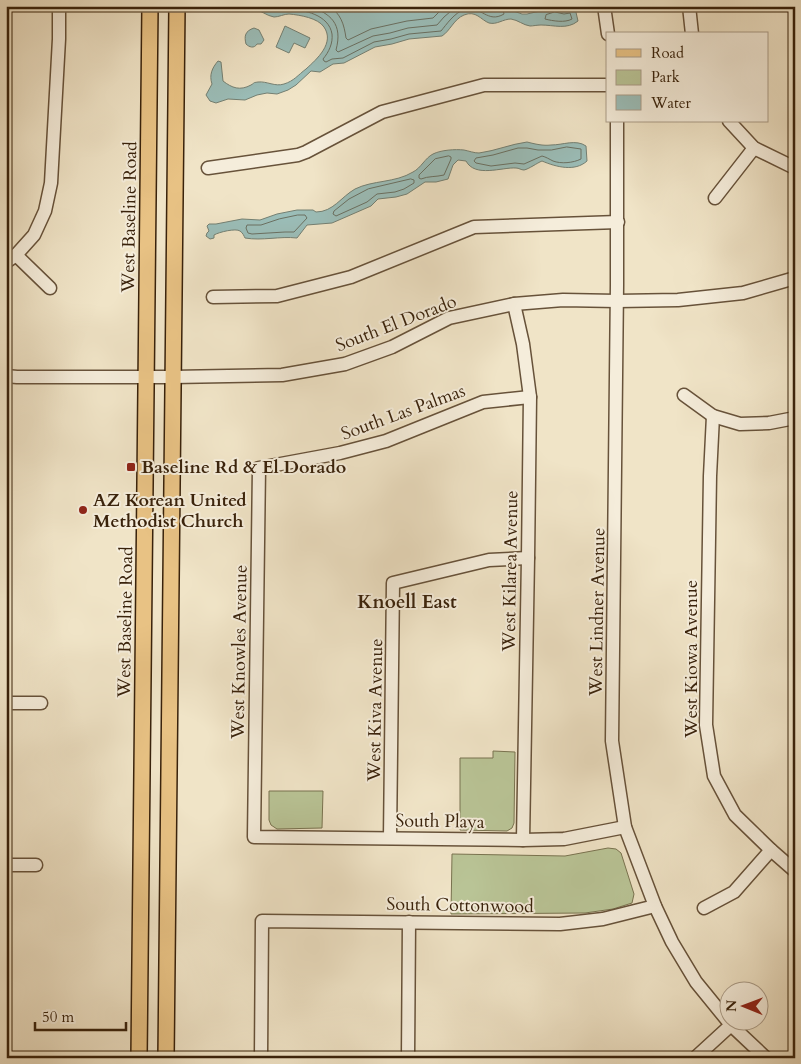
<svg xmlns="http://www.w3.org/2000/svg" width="801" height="1064" viewBox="0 0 801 1064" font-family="Cardo,serif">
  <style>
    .green { fill: #b9c496; stroke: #797350 }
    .water { fill: #9bbeb9; stroke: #748073 }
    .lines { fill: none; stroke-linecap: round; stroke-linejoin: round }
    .shore { stroke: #6a7062; stroke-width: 1 }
    .minor-casing { stroke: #67523a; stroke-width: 15 }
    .major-casing { stroke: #39220b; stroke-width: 18 }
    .minor { stroke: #f5eddb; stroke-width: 12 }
    .major { stroke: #e8c284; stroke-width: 15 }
    .poi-dot { fill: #8f2418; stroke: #f5eddb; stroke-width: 2 }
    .labels { text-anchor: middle; stroke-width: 4; stroke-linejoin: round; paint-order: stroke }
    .street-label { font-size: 18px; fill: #39220b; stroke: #f5eddb }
    .poi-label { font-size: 18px; font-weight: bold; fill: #39220b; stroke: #f5eddb; text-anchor: start }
    .neighbourhood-label { font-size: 19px; font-weight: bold; fill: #39220b; stroke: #f5eddb }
  </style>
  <rect width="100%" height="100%" fill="#f0e4c7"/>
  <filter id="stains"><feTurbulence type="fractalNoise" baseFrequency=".004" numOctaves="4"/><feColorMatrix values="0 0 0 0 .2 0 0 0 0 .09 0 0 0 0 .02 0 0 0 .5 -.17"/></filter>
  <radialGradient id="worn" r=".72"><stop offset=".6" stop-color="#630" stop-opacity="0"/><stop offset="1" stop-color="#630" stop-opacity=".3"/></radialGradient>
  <g class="green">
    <polygon points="493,751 515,752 514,823 512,828 507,831 460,830 460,758 493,758"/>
    <polygon points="269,791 323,791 322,828 277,829 271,825 269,820"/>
    <polygon points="608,848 616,849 621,853 634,894 632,903 613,909 585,913 451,914 452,854 565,856"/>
  </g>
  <g class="water">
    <path d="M226 6H267L271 8 276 6H471L508 9 522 14H527L553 8 565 9 567 7 575 8 578 21C567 30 554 25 541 25 537 25 533 26 530 26 523 25 518 20 511 19 503 19 497 25 489 23 481 20 476 10 464 15 454 19 450 31 442 36L409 39 392 44 375 47 344 63 333 64 320 72 311 71 296 85 288 90 277 94 267 93 257 95 245 100 228 99 216 103 210 101 206 95 212 84C209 75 212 68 218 61L221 62 223 81C232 88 240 91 251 85 256 82 252 83 258 82 267 81 275 87 284 84 294 81 298 75 306 69 317 59 335 43 324 27 318 18 300 15 289 14 284 14 279 17 274 17 267 16 260 10 253 8 243 6 235 10 226 6Z"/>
    <polygon points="285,26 310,38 305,48 294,43 289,53 276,47"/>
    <path d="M254 28 259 30 264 40 261 44H257C254 49 249 47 246 44 244 36 245 31 254 28Z"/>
    <path d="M527 142C535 144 543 146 551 145 563 145 576 139 586 146L587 161C575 172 556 167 542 161 537 163 529 169 524 170 521 170 519 168 516 168 502 167 475 178 466 161L458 160 453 165 448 179 436 182H425L407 194 396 197 378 199 371 206 332 223 307 225 297 238C280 236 262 241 245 238 244 236 243 233 240 231 236 228 219 232 214 235V238L210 239 206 236 207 233 209 231 207 226 209 224H216L242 219 260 220 277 214 297 210H313L316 212C333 212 341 197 355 189 373 180 395 183 413 172 421 168 425 158 433 154 441 150 455 149 464 150 469 151 474 153 479 153 495 151 511 144 527 142Z"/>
  </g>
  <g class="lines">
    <g class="shore">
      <path d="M261 6C266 8 271 12 276 11 280 11 284 10 288 10 304 9 329 15 332 34 333 43 329 52 323 59L324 61 326 62 332 59 343 58 374 42 391 39 409 34 441 31C446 25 455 12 464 10 482 5 487 24 504 14L502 6"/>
      <path d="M308 6C331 13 343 24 336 50L338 52 373 36 390 33 408 28 437 25 444 17 457 6"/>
      <path d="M329 6C341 14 344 24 346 38L348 40 371 29 407 21 433 18 445 6"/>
      <path d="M555 12 564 14 570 13 572 19C565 23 553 21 545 19L546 15Z"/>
      <path d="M567 147 581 149V159C573 163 561 164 553 161 549 159 546 157 542 156L524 164 515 163 491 166 476 163 474 161 476 158 493 155 518 148H527L538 150H551Z"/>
      <path d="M449 156 451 157V159L444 175C436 177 428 176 421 179L419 178V175L435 159Z"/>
      <polygon points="411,179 414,180 414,183 404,189 395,192 377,194 367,202 336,216 333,214 334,211 349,199 368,189"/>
      <polygon points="298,215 305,215 307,218 294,232 285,232 252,234 248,233 246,228 247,225 261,225 279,219"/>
    </g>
    <defs>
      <g id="minor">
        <polyline points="604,6 608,34"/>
        <polyline points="689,6 692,34"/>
        <polyline points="617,121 617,285 612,741 625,827 655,906 672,942 696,982 731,1025 766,1058"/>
        <polyline points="729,121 754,148 795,168"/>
        <polyline points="208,168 298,155 306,152 382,112 484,85 607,85"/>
        <polyline points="715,198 754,148"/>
        <polyline points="16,255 50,288"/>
        <polyline points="6,262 16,255 34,235 45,211 51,183 59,39 59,6"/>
        <polyline points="213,297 277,296 351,277 474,227 618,222"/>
        <polyline points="514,304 523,344 530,397 528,558 523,840"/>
        <polyline points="6,376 17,377 173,377 282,375 345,364 392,347 449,318 514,304 563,300 617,301 678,300 743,293 795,278"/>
        <polyline points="684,395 713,416 740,424 769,423 795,418"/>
        <polyline points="530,397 483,402 386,441 340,453 259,468 254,837 523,840 564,839 625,827"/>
        <polyline points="713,416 710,476 706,725 714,776 735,815 771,850 795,871"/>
        <polyline points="6,703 41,703"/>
        <polyline points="390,838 393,583 489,560 528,558"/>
        <polyline points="6,865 36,865"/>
        <polyline points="704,908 734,892 771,850"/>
        <polyline points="261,1058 262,921 560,924 603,919 655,906"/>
        <polyline points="408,1058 409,922"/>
        <polyline points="695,1058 731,1025"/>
      </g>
      <g id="major">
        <polyline points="139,1058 150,6"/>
        <polyline points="166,1058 177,6"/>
      </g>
    </defs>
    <use href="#minor" class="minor-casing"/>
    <use href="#major" class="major-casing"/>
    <use href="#minor" class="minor"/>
    <use href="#major" class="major"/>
  </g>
  <g class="poi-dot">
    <rect x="126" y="462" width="10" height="10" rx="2.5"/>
    <circle cx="83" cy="510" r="5"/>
  </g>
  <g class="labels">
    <g class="street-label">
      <text transform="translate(129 217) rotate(-89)" y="6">West Baseline Road</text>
      <text transform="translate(396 323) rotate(-21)" y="6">South El Dorado</text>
      <text transform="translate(403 412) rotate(-20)" y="6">South Las Palmas</text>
      <text transform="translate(510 571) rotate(-89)" y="6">West Kilarea Avenue</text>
      <text transform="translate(597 612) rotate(-89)" y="6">West Lindner Avenue</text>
      <text transform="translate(125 622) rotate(-89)" y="6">West Baseline Road</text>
      <text transform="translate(239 652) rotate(-89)" y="6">West Knowles Avenue</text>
      <text transform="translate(691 659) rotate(-90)" y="6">West Kiowa Avenue</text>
      <text transform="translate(375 710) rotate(-89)" y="6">West Kiva Avenue</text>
      <text transform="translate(440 821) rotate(1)" y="6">South Playa</text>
      <text transform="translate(460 905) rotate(1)" y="6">South Cottonwood</text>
    </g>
    <g class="poi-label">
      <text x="141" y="473">Baseline Rd &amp; El Dorado</text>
      <text x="93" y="506">AZ Korean United<tspan x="93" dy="21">Methodist Church</tspan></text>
    </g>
    <g class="neighbourhood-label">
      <text x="407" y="608">Knoell East</text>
    </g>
  </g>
  <rect width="801" height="1064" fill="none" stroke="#f0e4c7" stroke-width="25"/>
  <rect x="8" y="8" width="786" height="1049" fill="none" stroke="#39220b" stroke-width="2.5"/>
  <rect x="12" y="12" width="776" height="1039" fill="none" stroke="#39220b"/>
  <rect x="606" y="32" width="162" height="90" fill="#f5eddb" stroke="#aa9c88"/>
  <rect x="616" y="49" width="25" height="8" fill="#e8c284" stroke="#aa9c88"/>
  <text x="651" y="58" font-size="15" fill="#39220b">Road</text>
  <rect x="616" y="70" width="25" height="15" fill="#b9c496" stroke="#aa9c88"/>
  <text x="651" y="82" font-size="15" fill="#39220b">Park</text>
  <rect x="616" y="95" width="25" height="15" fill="#9bbeb9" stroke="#aa9c88"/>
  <text x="651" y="108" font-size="15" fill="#39220b">Water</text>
  <g transform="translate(744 1006) rotate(271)"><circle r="24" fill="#f5eddb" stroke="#aa9c88"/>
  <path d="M0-4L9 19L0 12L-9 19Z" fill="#8f2418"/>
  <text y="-8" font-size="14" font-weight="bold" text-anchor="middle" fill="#39220b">N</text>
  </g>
  <path d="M35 1022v8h91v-8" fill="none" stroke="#39220b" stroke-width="2.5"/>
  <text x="42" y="1022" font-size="15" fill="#39220b" stroke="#f5eddb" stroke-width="4" paint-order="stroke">50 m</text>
  <rect width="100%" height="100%" filter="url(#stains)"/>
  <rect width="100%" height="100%" fill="url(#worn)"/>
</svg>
